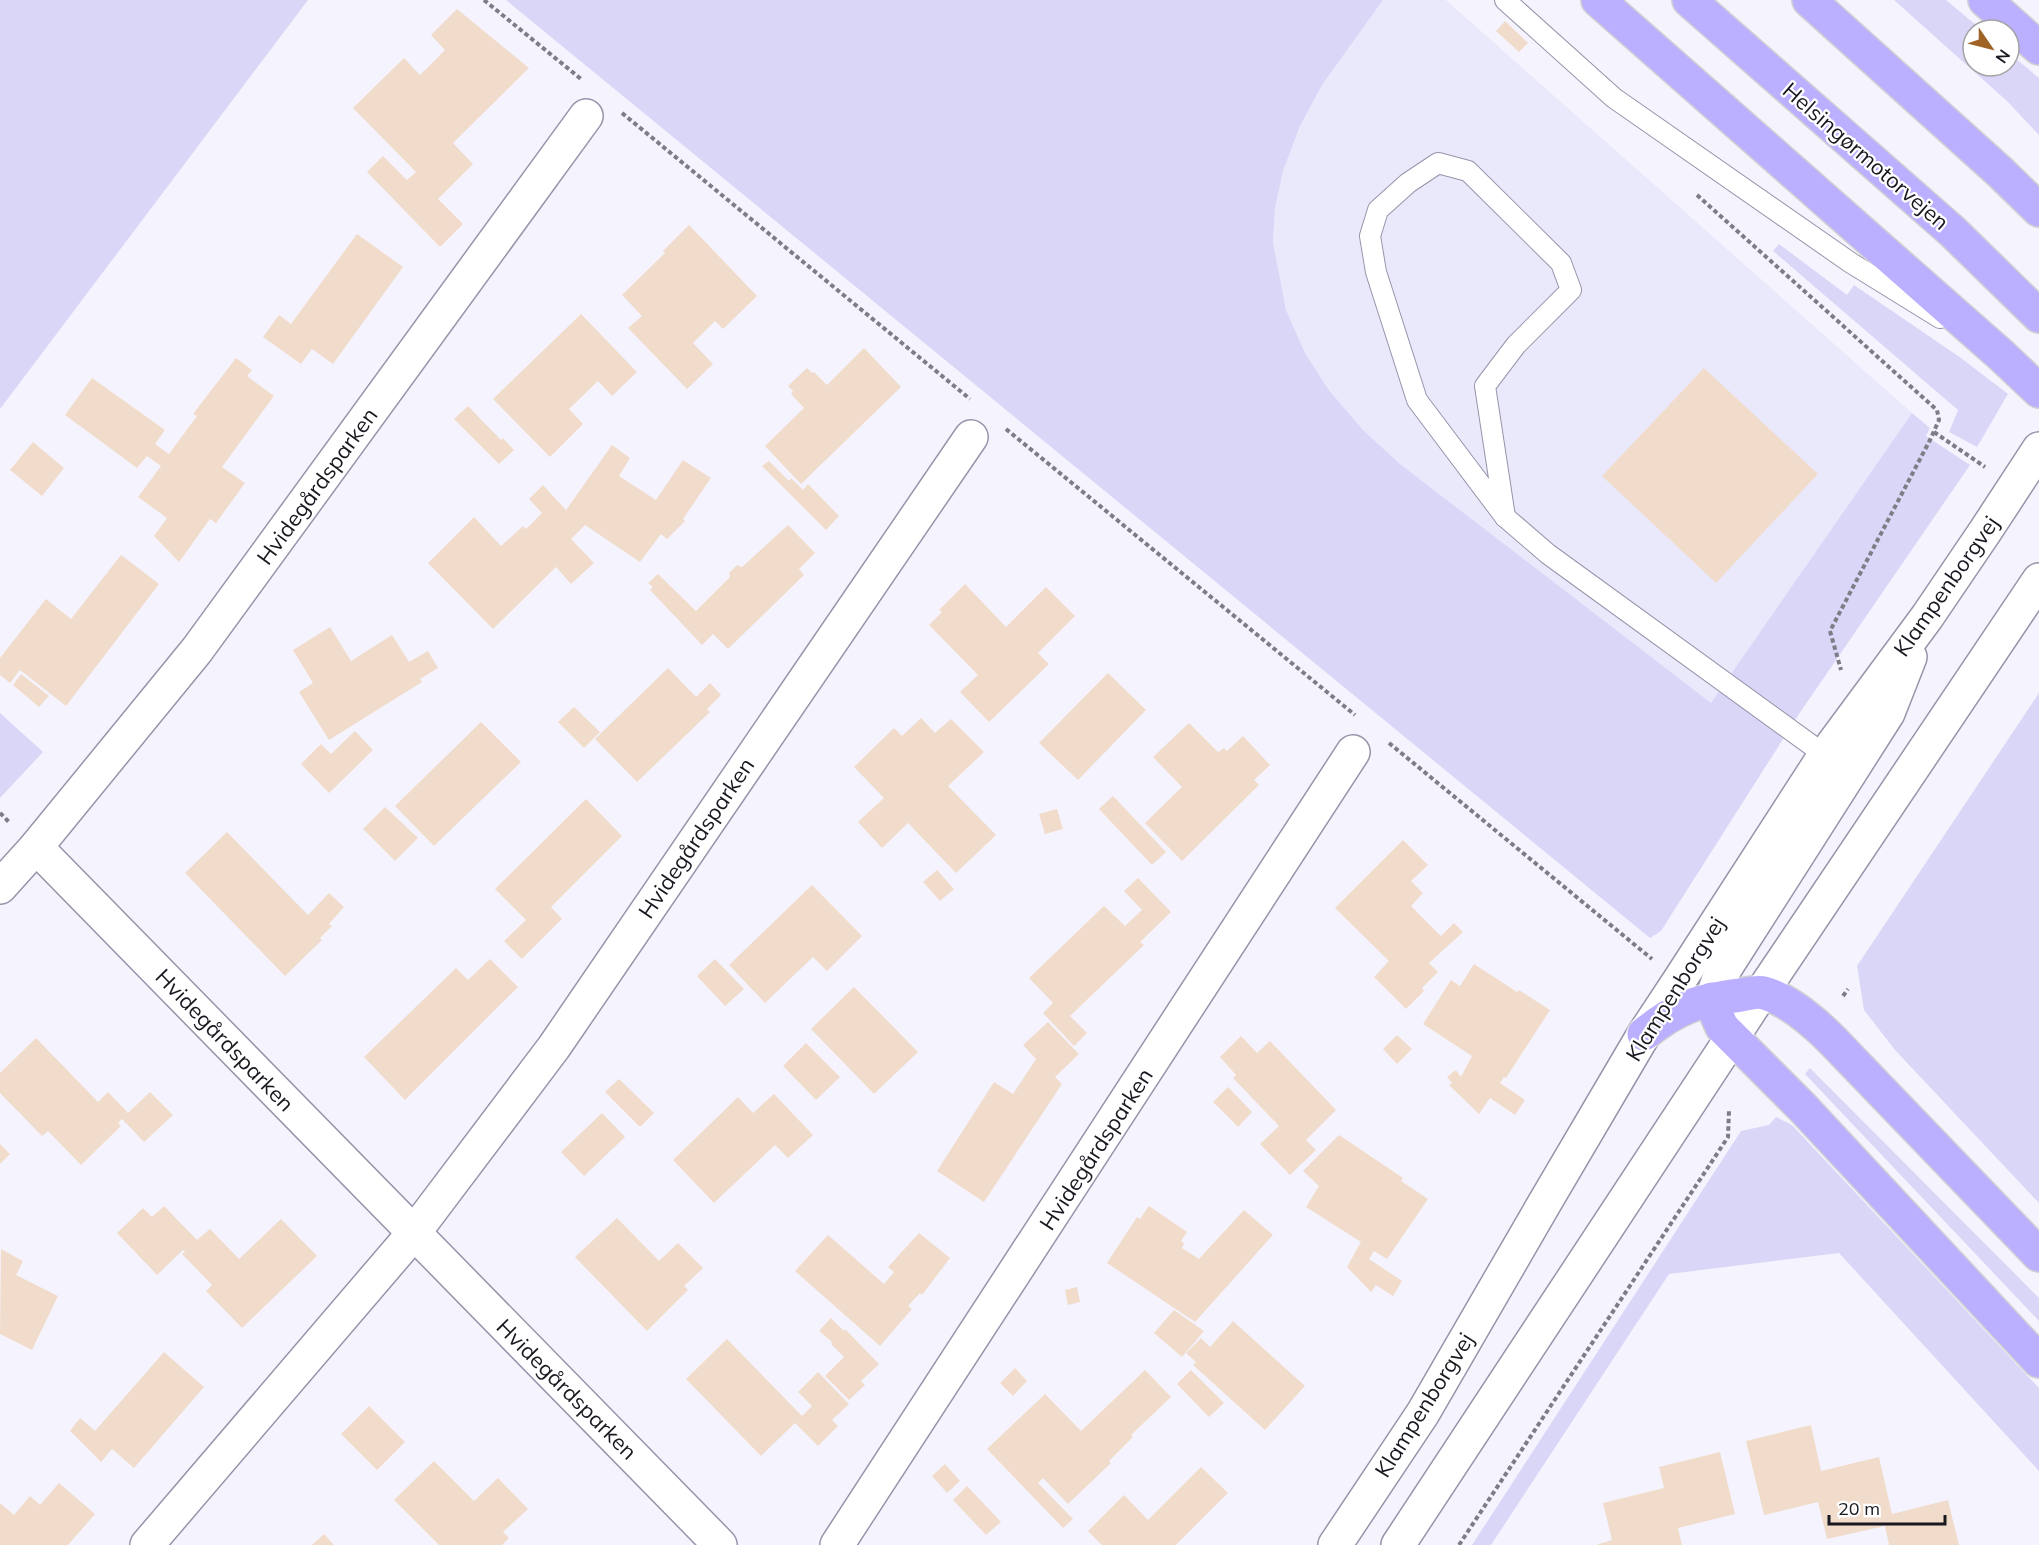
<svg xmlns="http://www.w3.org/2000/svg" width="2039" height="1545" viewBox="0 0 2039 1545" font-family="Mulish,sans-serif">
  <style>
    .built { fill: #eae9fc }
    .green { fill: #d9d6f7 }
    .building { fill: #f1dccb }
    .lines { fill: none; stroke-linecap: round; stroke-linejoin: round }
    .lane-casing { stroke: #9694aa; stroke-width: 22 }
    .street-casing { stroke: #9694aa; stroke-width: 36 }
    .secondary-casing { stroke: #9694aa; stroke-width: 36 }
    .highway-casing { stroke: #d1d1d2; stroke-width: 36 }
    .path { stroke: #7e7d86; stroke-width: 4; stroke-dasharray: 4.5 3; stroke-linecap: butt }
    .lane { stroke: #fff; stroke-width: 20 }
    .street { stroke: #fff; stroke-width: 33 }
    .secondary { stroke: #fff; stroke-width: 33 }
    .highway { stroke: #bab0ff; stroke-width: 33 }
    .labels { text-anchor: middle; stroke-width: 4.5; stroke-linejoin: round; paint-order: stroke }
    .street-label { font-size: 22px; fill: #191820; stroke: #fff }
  </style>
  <rect width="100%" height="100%" fill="#f5f4fe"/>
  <polygon class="built" points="1383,0 1446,0 1912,413 1711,704 1400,464 1363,430 1328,389 1305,353 1286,310 1273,242 1275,208 1283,171 1300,126 1322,85"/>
  <g class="green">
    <polygon points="0,0 308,0 0,409"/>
    <polygon points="506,0 1383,0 1322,85 1300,126 1283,171 1275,208 1273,242 1286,310 1305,353 1328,389 1363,430 1400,464 1711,703 1912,413 1930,428 1926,436 1970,465 1799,714 1661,931 1650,938"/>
    <polygon points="1894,0 1946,0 1982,30 1973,30 1973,66 2009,66 2009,53 2039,78 2039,135 2008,102"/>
    <polygon points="1779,244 1847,295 1854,285 1961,358 2008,394 1977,447 1949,432 1958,410 1773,251"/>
    <polygon points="2039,693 2039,1203 1895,1050 1864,1010 1857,966"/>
    <polygon points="0,713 43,752 0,798"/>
    <polygon points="1810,1068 2039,1298 2039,1321 1805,1074"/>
    <polygon points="1776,1117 1792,1125 2039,1388 2039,1471 1839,1253 1669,1274 1491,1545 1472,1545 1741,1131 1769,1125"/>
  </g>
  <g class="building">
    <polygon points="457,9 529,68 453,143 473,164 438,199 463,224 440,247 367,172 383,156 407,180 416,172 353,108 404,58 420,75 445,50 431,35"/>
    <polygon points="1505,21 1528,43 1519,52 1496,31"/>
    <polygon points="689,225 757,296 723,329 715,321 693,343 713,364 687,389 628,328 642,316 622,295 665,253 663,251"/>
    <polygon points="357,234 403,267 333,364 312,349 301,364 263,337 279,315 291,324"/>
    <polygon points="581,314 637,372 612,396 598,381 569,409 583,424 550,457 493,399"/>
    <polygon points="864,348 901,387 801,484 765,446 804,408 791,394 793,391 788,386 807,368 812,373 814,372 827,385"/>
    <polygon points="236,358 252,370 247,376 274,396 222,467 245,483 216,523 210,519 179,562 154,536 167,518 138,497 161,466 147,456 137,468 65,415 92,378 165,430 155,444 169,454 197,416 193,414"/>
    <polygon points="1704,368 1818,474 1716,583 1602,476"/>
    <polygon points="468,406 501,440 503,438 514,450 499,464 454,419"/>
    <polygon points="33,442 64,468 42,496 10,470"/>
    <polygon points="612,445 630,458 619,476 656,500 683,460 711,478 683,519 685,521 667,539 661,534 640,562 585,525 571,539 594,563 571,584 556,567 493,629 428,563 474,517 501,546 523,526 526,529 542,513 529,499 543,485 566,510"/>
    <polygon points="769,461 789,481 791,478 803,490 808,484 839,516 826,530 762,466"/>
    <polygon points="788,525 815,553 799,569 804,575 728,649 713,634 702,645 650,590 653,587 648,583 658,574 696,611 730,577 729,573 737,565 742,567"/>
    <polygon points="121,555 159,584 66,706 20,670 10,683 0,675 0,658 46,599 71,619"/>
    <polygon points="965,584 1006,627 1046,587 1075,616 1038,653 1049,664 989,722 960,692 978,675 929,625 942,612 939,610"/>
    <polygon points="330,627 351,661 392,635 409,662 428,651 438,668 420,679 422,682 329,740 299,692 313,683 293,650"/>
    <polygon points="668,668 696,697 710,683 721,695 707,709 710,712 637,782 595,739"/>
    <polygon points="1108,673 1146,710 1078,780 1039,743"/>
    <polygon points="21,674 49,696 39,707 13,685"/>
    <polygon points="574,707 600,732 584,748 558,722"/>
    <polygon points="921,718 935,733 951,719 984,752 948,786 996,835 956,873 908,823 882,848 858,822 884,798 854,767 894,728 902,736"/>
    <polygon points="481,722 521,762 434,846 395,806"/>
    <polygon points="1189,723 1218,752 1224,748 1227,751 1243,736 1270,765 1254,780 1259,785 1182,861 1145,823 1182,787 1153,757"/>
    <polygon points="355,731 373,750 329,793 301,764 321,744 331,754"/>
    <polygon points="1113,796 1166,852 1152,865 1099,809"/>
    <polygon points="586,799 622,836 551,907 562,919 522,959 504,941 526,920 495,889"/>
    <polygon points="385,807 418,838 395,861 363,829"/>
    <polygon points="1057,809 1063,829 1045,834 1039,814"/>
    <polygon points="227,832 308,915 329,893 344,907 329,924 332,926 320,938 322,940 285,976 185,873"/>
    <polygon points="1403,840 1428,865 1411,881 1423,893 1411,906 1441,936 1454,923 1463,932 1429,963 1438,972 1422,988 1424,991 1406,1009 1374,977 1389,961 1335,908"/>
    <polygon points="937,870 954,889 940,901 923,882"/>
    <polygon points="1138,878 1171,912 1140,942 1144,945 1070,1016 1087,1033 1074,1046 1043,1013 1053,1003 1029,978 1104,906 1125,926 1142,910 1124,891"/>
    <polygon points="812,885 862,936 827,971 813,957 765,1003 729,965"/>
    <polygon points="490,959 518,987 405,1100 364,1057 456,968 468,980"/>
    <polygon points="715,959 744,989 725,1006 697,976"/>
    <polygon points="1474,964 1517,992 1519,990 1550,1010 1506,1078 1504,1077 1500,1083 1525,1100 1515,1115 1490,1098 1479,1114 1449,1085 1452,1083 1447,1077 1456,1070 1460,1076 1462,1075 1472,1056 1423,1024 1451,980 1460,986"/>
    <polygon points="854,987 918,1052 874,1094 811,1029"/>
    <polygon points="1048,1022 1079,1054 1055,1077 1062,1084 984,1202 937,1171 994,1082 1013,1094 1036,1059 1023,1045"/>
    <polygon points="1397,1035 1412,1049 1397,1064 1383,1049"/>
    <polygon points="1241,1036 1257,1053 1270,1041 1336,1110 1306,1140 1316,1150 1290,1175 1260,1144 1279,1126 1233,1078 1236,1075 1220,1057"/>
    <polygon points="36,1038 98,1102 108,1092 128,1113 150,1092 173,1115 144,1142 122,1119 118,1123 121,1126 81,1165 48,1131 42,1136 0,1093 0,1073"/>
    <polygon points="806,1043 840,1077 816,1100 783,1066"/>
    <polygon points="619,1079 654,1113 640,1127 605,1092"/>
    <polygon points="1228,1087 1252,1112 1238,1127 1213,1102"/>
    <polygon points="774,1094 813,1135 788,1158 775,1145 714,1203 673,1160 738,1097 753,1113"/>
    <polygon points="602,1113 625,1137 584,1176 561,1152"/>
    <polygon points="1339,1135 1403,1178 1401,1181 1428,1199 1387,1259 1374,1251 1369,1259 1402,1281 1393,1296 1376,1285 1371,1292 1347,1267 1361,1242 1306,1207 1319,1186 1303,1171"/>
    <polygon points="0,1144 10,1154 0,1164"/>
    <polygon points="164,1206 197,1240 210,1229 239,1259 281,1219 317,1256 242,1328 206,1291 212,1285 182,1254 185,1252 183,1250 157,1275 117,1233 143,1208 152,1217"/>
    <polygon points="1149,1206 1187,1232 1181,1241 1184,1243 1182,1248 1199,1259 1244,1210 1273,1235 1195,1322 1107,1263 1137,1217 1140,1219"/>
    <polygon points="617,1218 659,1261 678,1243 703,1268 684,1286 688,1290 647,1331 575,1257"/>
    <polygon points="919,1233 950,1258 922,1295 920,1293 908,1306 912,1309 880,1346 795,1271 828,1235 884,1284 894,1272 888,1267"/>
    <polygon points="1,1249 23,1261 16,1275 58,1296 32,1350 0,1334"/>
    <polygon points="1077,1287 1080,1302 1068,1305 1065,1290"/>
    <polygon points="1174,1310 1204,1331 1182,1357 1154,1333"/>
    <polygon points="831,1318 844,1331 845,1329 879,1364 861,1381 865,1385 849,1400 825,1376 844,1357 831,1344 832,1342 819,1331"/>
    <polygon points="1233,1321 1305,1386 1265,1430 1193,1365 1196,1362 1186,1353 1201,1338 1210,1347"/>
    <polygon points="727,1339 802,1416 812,1406 798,1392 818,1372 849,1404 832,1420 838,1426 818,1446 795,1423 761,1456 686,1379"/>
    <polygon points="164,1352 204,1387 134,1468 112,1449 101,1462 70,1431 80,1418 95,1431"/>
    <polygon points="1015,1368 1027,1381 1013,1396 1000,1383"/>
    <polygon points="1145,1370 1171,1397 1131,1435 1133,1437 1109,1461 1111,1463 1068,1504 1043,1478 1038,1483 1073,1519 1063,1528 987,1449 1045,1394 1081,1431"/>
    <polygon points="1191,1370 1224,1403 1209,1417 1177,1384"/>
    <polygon points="369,1406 405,1442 377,1470 341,1434"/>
    <polygon points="1811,1425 1821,1471 1879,1457 1892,1514 1948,1500 1959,1545 1889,1545 1885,1526 1827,1539 1818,1502 1764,1515 1746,1441"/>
    <polygon points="1720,1452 1735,1514 1678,1528 1682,1545 1596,1545 1612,1540 1603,1503 1664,1488 1659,1467"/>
    <polygon points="434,1461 474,1501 498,1478 528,1509 503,1532 509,1538 502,1545 439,1545 394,1500"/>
    <polygon points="945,1464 960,1481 947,1493 932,1476"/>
    <polygon points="1201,1467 1228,1493 1176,1545 1102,1545 1088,1531 1124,1495 1148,1520"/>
    <polygon points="59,1483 95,1514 68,1545 0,1545 0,1503 14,1515 30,1496 40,1505"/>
    <polygon points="967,1486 1001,1522 986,1535 953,1500"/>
    <polygon points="324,1534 334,1545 312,1545"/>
  </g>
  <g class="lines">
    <defs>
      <g id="lane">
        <polyline points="1505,0 1614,98 1851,263 1940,318"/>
        <polygon points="1438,163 1468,171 1561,263 1571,290 1516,345 1485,386 1505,517 1417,400 1376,272 1370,236 1378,210 1408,183"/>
        <polyline points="1505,517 1548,554 1825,755"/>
      </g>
      <g id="street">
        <polyline points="36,847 720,1545"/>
        <polyline points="0,887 36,847 197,650 586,116"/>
        <polyline points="147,1545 413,1234 554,1047 971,437"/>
        <polyline points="837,1545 1353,752"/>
      </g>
      <g id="secondary">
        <polyline points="1712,999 1718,981 1726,967 1888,713 1910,657"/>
        <polyline points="1335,1545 1423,1413 1544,1204 1644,1034 1679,981 1825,755 1927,617 1986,530 2039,449"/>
        <polyline points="1398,1545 1762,992 2039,580"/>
      </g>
      <g id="highway">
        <polyline points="1598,0 2001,355 2039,391"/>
        <polyline points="1689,0 1953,232 2039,316"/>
        <polyline points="1809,0 2000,172 2039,210"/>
        <polyline points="1985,0 2039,48"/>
        <polyline points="1712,999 1715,1011 1722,1027 1803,1108 2039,1361"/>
        <path d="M1644 1034C1677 1007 1699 1000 1741 995 1748 994 1757 991 1764 993 1788 1000 1814 1022 1832 1040L2039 1255"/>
      </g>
    </defs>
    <use href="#lane" class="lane-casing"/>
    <use href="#street" class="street-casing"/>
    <use href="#secondary" class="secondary-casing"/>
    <use href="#highway" class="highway-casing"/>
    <g class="path">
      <polyline points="484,0 581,79"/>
      <polyline points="622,113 970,399"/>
      <polyline points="1697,195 1937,410 1939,420 1930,440 1830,631 1841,670"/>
      <polyline points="1006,429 1355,715"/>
      <polyline points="1934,432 1985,467"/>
      <polyline points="1389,743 1652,959"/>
      <polyline points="0,813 10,823"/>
      <polyline points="1843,996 1848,989"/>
      <polyline points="1459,1545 1728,1137 1729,1110"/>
    </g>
    <use href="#lane" class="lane"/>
    <use href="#street" class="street"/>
    <use href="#secondary" class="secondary"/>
    <use href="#highway" class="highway"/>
  </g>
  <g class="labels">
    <g class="street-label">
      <text transform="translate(1866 156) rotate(41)" y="8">Helsingørmotorvejen</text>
      <text transform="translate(317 486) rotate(-54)" y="8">Hvidegårdsparken</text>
      <text transform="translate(1946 586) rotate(-55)" y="8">Klampenborgvej</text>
      <text transform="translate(696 838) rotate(-56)" y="8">Hvidegårdsparken</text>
      <text transform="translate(1675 989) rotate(-58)" y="8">Klampenborgvej</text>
      <text transform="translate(225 1040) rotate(46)" y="8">Hvidegårdsparken</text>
      <text transform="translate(1096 1149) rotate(-57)" y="8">Hvidegårdsparken</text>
      <text transform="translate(567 1389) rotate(45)" y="8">Hvidegårdsparken</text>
      <text transform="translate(1424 1405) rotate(-58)" y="8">Klampenborgvej</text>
    </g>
  </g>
  <g transform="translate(1991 48) rotate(125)"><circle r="28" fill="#ffffff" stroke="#a3a3a6" stroke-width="1.5"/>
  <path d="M0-4.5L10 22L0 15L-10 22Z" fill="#9f6325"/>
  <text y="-9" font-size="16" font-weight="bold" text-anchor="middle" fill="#191820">N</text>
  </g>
  <path d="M1829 1515v9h116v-9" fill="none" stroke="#191820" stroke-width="3"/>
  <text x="1838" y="1515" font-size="18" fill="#191820" stroke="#ffffff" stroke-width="4.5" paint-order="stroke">20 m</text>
</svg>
